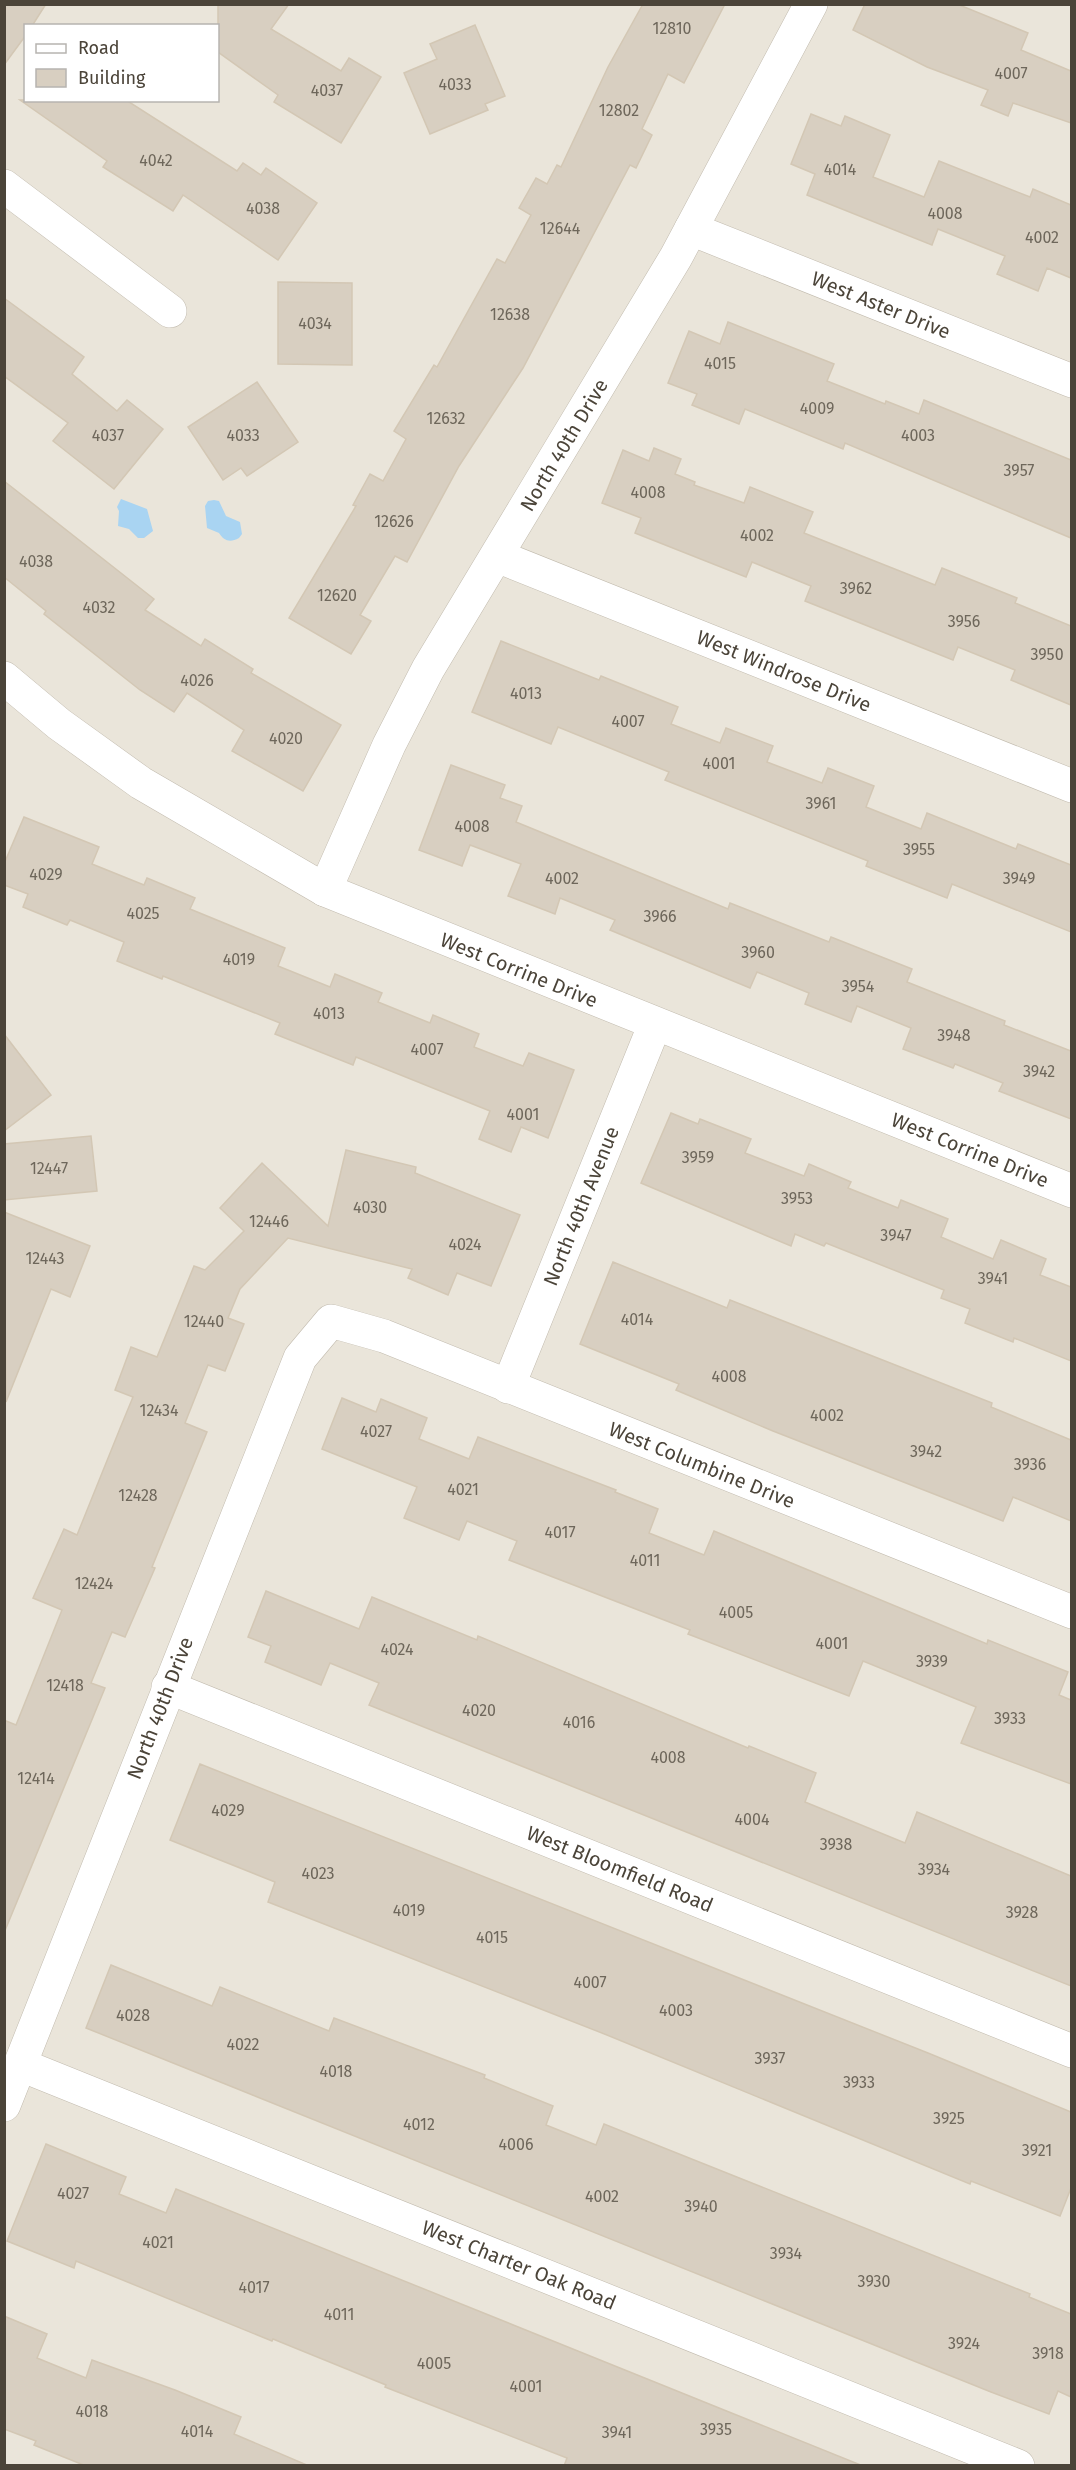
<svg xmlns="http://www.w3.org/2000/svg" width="1076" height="2470" viewBox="0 0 1076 2470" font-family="'Fira Sans',sans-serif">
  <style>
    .residential { fill: #eae5da; fill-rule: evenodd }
    .water { fill: #a9d4f2 }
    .building { fill: #d8cfc1; stroke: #d3c7b4; stroke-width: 1.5 }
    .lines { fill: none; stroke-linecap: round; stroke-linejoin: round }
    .minor-casing { stroke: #c2bbae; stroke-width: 34 }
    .minor { stroke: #fff; stroke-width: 33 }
    .labels { text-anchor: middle; stroke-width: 5; stroke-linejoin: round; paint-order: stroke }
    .number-label { font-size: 16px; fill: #6e675b }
    .street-label { font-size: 20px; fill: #4b4439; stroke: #fff }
  </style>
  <rect width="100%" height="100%" fill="#f6f3ec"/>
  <path class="residential" d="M5 5H1071V2465L5 2466ZM26 26H218V100H26Z"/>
  <g class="water">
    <polygon points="121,499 147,509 153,531 144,538 138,538 129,529 118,526 119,511 117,507"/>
    <path d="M214 500 219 501 226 516 240 522 242 534 239 538C230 543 224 541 219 533L207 528 205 506 208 501Z"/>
  </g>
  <g class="building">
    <polygon points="4,4 46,4 32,26 26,26 26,35 4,65"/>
    <polygon points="218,4 289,4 271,29 341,71 349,58 381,77 341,143 274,102 278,95 218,52"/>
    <polygon points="643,4 725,4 684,83 668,74 642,129 652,135 636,168 630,165 523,368 459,466 407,562 395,556 360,615 371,621 351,654 289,618 356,506 353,505 370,474 383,481 406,439 394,431 434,365 437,367 497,259 505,263 531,215 519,208 536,178 547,184 557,165 561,167 608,67"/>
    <polygon points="865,4 957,4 1028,33 1021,50 1071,71 1071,123 1013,103 1008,116 981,105 988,90 927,67 853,30"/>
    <polygon points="475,25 505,96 485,104 488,110 430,134 404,73 437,59 430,44"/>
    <polygon points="20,100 126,100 237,171 243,163 261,175 266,168 317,203 278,260 183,195 173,211 103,167 107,161"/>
    <polygon points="811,114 841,126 845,116 890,135 873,177 924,197 939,161 1030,197 1033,189 1071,205 1071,278 1047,268 1038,291 997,274 1005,256 938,229 932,245 807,195 815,174 791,164"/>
    <polygon points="278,282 352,283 352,365 278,364"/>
    <polygon points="4,298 84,357 72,374 117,411 127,400 163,429 114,489 53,441 68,423 4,376"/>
    <polygon points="728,322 834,364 827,381 885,404 886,401 919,414 924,400 1071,460 1071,538 845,443 843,449 745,409 739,424 692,405 697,394 668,383 689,331 720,344"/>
    <polygon points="257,382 298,442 247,476 241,468 223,480 188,427"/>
    <polygon points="654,448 681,459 675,474 695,482 694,485 744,503 750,487 813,512 804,533 935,585 942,568 1017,598 1015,603 1071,626 1071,705 1011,680 1015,670 958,647 953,660 805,601 811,586 752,562 746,577 635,533 641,518 602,503 623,450 649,461"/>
    <polygon points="4,481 154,599 145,610 201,646 205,639 253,669 251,673 341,725 303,791 232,751 244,730 187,693 174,712 140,690 44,614 46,611 4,577"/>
    <polygon points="501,641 599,680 601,676 678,707 671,724 720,743 726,728 773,746 767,762 822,783 828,768 874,786 866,807 921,829 927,813 1016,849 1018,844 1071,865 1071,932 952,884 947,898 866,866 868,861 665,780 669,772 558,727 551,744 472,712"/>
    <polygon points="451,765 505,785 500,798 522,806 516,822 728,909 730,903 829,942 831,937 912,969 907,982 1005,1021 1004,1025 1071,1051 1071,1119 999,1091 1003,1083 955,1064 953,1068 903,1049 911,1028 857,1006 851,1022 805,1004 809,993 757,972 750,988 610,930 615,920 560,898 555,914 508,896 521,864 470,845 462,866 419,850"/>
    <polygon points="24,817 99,847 92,864 144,885 147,878 195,898 190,909 285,948 278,966 330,987 335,974 382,993 378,1002 430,1023 433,1015 479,1034 474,1047 523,1066 529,1053 574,1070 548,1138 521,1127 511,1152 479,1139 490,1111 356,1057 353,1065 275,1034 280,1023 163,976 162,979 117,961 124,942 70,920 67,925 23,907 28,894 4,885 4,864"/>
    <polygon points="4,1034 51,1095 4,1131"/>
    <polygon points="671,1113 698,1124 700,1119 751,1139 745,1153 804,1176 809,1164 851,1182 848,1188 898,1208 901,1200 948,1219 941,1237 993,1259 1001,1240 1046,1259 1040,1275 1071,1287 1071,1361 1014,1338 1013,1342 965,1323 970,1309 941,1298 944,1290 826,1243 824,1246 795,1234 791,1246 641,1183"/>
    <polygon points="91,1136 97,1191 4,1200 4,1144"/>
    <polygon points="346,1150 416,1167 415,1173 520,1215 491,1286 457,1273 448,1295 408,1278 412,1269 288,1238 240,1289 228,1318 244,1324 225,1371 208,1365 185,1423 207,1432 152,1567 155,1568 125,1637 112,1632 91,1683 105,1688 4,1933 4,1720 16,1725 62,1610 33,1598 64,1529 77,1535 121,1426 133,1397 115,1390 131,1347 157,1357 194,1266 205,1270 244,1231 220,1208 262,1163 328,1226"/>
    <polygon points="4,1212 90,1246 70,1297 51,1289 6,1402"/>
    <polygon points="613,1262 727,1308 730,1300 992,1403 991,1407 1071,1440 1071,1521 1013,1497 1003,1521 773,1431 676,1390 679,1384 580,1344"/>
    <polygon points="342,1398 376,1412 381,1399 427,1418 419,1439 469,1459 478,1437 616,1490 615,1492 658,1509 649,1533 704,1555 714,1531 987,1644 988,1640 1068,1672 1059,1695 1071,1700 1071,1784 961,1743 976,1707 863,1661 849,1696 688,1634 690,1630 509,1560 517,1541 467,1521 459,1540 404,1518 417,1487 322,1449"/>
    <polygon points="266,1591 359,1629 372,1597 477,1640 478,1636 748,1748 749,1746 816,1773 805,1802 905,1843 917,1812 1071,1876 1071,1986 369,1705 379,1683 330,1663 321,1685 265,1662 271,1646 248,1637"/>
    <polygon points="200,1764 928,2053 1071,2112 1071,2188 1060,2216 971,2181 970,2184 607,2035 268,1902 275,1882 170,1840"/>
    <polygon points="111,1965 212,2006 220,1987 329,2031 334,2018 485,2075 484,2078 553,2106 546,2125 596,2145 604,2124 1030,2294 1029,2297 1071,2314 1071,2397 1058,2391 1049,2414 991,2392 86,2028"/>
    <polygon points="46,2144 126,2177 119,2194 166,2213 176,2189 863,2466 564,2466 567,2458 385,2387 386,2385 273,2339 272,2341 76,2261 74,2268 7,2241"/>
    <polygon points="4,2316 47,2334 37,2358 86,2378 92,2360 175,2390 241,2417 234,2434 309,2466 86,2466 34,2445 36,2441 4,2429"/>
  </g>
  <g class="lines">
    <defs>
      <g id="minor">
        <polyline points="4,186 170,311"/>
        <polyline points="691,229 1072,381"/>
        <polyline points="497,556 1072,786"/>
        <polyline points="4,678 59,724 141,783 325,890 1072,1191"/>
        <polyline points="325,890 389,745 428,669 676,257 811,4"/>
        <polyline points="508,1387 655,1024"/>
        <polyline points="168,1687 1072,2051"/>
        <polyline points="21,2065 1018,2466"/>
        <polyline points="4,2105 300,1358 331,1321 384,1336 1072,1612"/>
      </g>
    </defs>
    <use href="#minor" class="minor-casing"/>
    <use href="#minor" class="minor"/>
  </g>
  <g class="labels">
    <g class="number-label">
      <text x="672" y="34">12810</text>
      <text x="1011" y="79">4007</text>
      <text x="455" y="90">4033</text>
      <text x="327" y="96">4037</text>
      <text x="619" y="116">12802</text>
      <text x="156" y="166">4042</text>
      <text x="840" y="175">4014</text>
      <text x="263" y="214">4038</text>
      <text x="945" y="219">4008</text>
      <text x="560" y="234">12644</text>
      <text x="1042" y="243">4002</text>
      <text x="510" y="320">12638</text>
      <text x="315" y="329">4034</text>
      <text x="720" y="369">4015</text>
      <text x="817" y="414">4009</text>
      <text x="446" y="424">12632</text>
      <text x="108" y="441">4037</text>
      <text x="243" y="441">4033</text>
      <text x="918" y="441">4003</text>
      <text x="1019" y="476">3957</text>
      <text x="648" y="498">4008</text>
      <text x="394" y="527">12626</text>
      <text x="757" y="541">4002</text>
      <text x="36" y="567">4038</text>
      <text x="856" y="594">3962</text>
      <text x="337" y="601">12620</text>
      <text x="99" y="613">4032</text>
      <text x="964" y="627">3956</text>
      <text x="1047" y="660">3950</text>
      <text x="197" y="686">4026</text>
      <text x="526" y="699">4013</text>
      <text x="628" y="727">4007</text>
      <text x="286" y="744">4020</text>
      <text x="719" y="769">4001</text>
      <text x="821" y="809">3961</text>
      <text x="472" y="832">4008</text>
      <text x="919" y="855">3955</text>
      <text x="46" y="880">4029</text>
      <text x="562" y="884">4002</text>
      <text x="1019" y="884">3949</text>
      <text x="143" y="919">4025</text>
      <text x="660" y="922">3966</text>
      <text x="758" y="958">3960</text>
      <text x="239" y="965">4019</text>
      <text x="858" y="992">3954</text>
      <text x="329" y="1019">4013</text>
      <text x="954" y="1041">3948</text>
      <text x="427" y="1055">4007</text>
      <text x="1039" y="1077">3942</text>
      <text x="523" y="1120">4001</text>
      <text x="698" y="1163">3959</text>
      <text x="49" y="1174">12447</text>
      <text x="797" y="1204">3953</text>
      <text x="370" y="1213">4030</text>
      <text x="269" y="1227">12446</text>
      <text x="896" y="1241">3947</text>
      <text x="465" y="1250">4024</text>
      <text x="45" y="1264">12443</text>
      <text x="993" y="1284">3941</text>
      <text x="637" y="1325">4014</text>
      <text x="204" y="1327">12440</text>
      <text x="729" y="1382">4008</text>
      <text x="159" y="1416">12434</text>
      <text x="827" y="1421">4002</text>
      <text x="376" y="1437">4027</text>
      <text x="926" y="1457">3942</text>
      <text x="1030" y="1470">3936</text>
      <text x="463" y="1495">4021</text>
      <text x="138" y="1501">12428</text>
      <text x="560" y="1538">4017</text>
      <text x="645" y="1566">4011</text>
      <text x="94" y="1589">12424</text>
      <text x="736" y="1618">4005</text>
      <text x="832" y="1649">4001</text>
      <text x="397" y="1655">4024</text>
      <text x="932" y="1667">3939</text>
      <text x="65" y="1691">12418</text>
      <text x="479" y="1716">4020</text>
      <text x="1010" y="1724">3933</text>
      <text x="579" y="1728">4016</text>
      <text x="668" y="1763">4008</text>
      <text x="36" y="1784">12414</text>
      <text x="228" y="1816">4029</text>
      <text x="752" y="1825">4004</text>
      <text x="836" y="1850">3938</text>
      <text x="934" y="1875">3934</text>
      <text x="318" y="1879">4023</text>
      <text x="409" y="1916">4019</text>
      <text x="1022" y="1918">3928</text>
      <text x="492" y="1943">4015</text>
      <text x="590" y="1988">4007</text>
      <text x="676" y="2016">4003</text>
      <text x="133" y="2021">4028</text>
      <text x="243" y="2050">4022</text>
      <text x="770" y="2064">3937</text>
      <text x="336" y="2077">4018</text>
      <text x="859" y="2088">3933</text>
      <text x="949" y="2124">3925</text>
      <text x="419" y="2130">4012</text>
      <text x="516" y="2150">4006</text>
      <text x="1037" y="2156">3921</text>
      <text x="73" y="2199">4027</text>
      <text x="602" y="2202">4002</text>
      <text x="701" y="2212">3940</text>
      <text x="158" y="2248">4021</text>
      <text x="786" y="2259">3934</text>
      <text x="874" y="2287">3930</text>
      <text x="254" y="2293">4017</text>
      <text x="339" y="2320">4011</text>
      <text x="964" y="2349">3924</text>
      <text x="1048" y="2359">3918</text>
      <text x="434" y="2369">4005</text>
      <text x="526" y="2392">4001</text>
      <text x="92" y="2417">4018</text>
      <text x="716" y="2435">3935</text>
      <text x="197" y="2437">4014</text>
      <text x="617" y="2438">3941</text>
    </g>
    <g class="street-label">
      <text transform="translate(881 305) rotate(22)" y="7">West Aster Drive</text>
      <text transform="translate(564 445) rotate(-59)" y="7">North 40th Drive</text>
      <text transform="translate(784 671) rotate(22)" y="7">West Windrose Drive</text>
      <text transform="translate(519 970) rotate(22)" y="7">West Corrine Drive</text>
      <text transform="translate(970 1150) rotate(22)" y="7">West Corrine Drive</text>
      <text transform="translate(581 1206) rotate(-68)" y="7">North 40th Avenue</text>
      <text transform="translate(702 1465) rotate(22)" y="7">West Columbine Drive</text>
      <text transform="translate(160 1708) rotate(-69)" y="7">North 40th Drive</text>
      <text transform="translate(620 1869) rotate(22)" y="7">West Bloomfield Road</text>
      <text transform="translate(519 2265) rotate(22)" y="7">West Charter Oak Road</text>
    </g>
  </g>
  <rect width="1076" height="2470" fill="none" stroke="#4b4439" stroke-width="12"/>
  <rect x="24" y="24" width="195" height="78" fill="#ffffff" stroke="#b7b4b0" stroke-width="1.5"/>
  <rect x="36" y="44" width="30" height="9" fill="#ffffff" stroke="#b7b4b0" stroke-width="1.5"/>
  <text x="78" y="54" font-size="18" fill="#4b4439">Road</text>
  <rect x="36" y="69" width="30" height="18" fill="#d8cfc1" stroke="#b7b4b0" stroke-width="1.5"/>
  <text x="78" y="84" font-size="18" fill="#4b4439">Building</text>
</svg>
